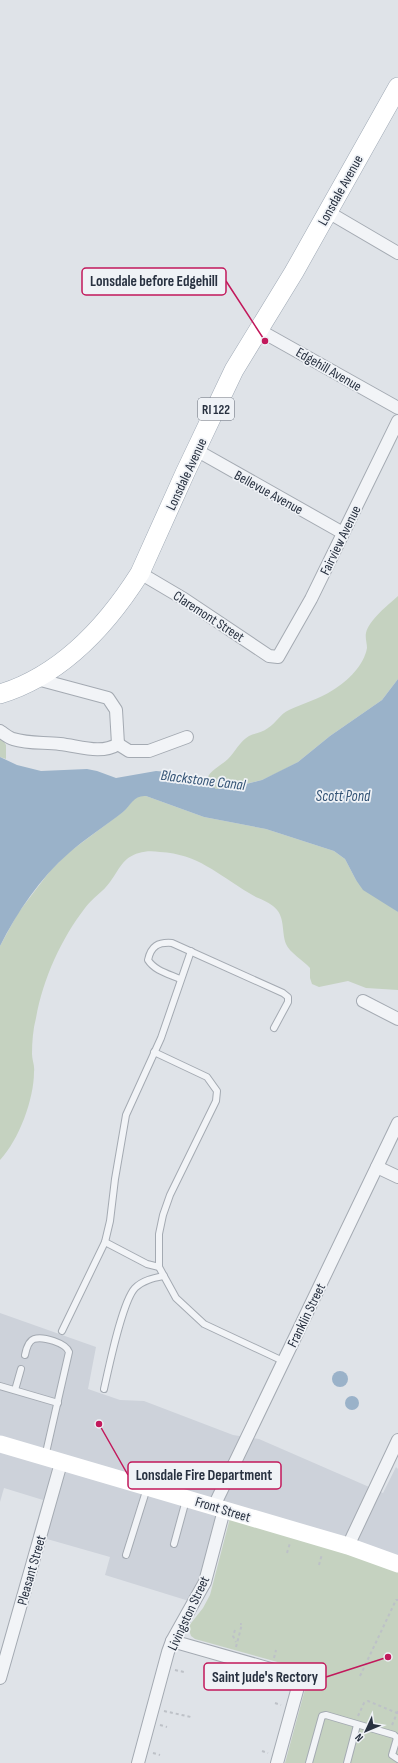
<svg xmlns="http://www.w3.org/2000/svg" width="398" height="1763" viewBox="0 0 398 1763" font-family="'Sofia Sans Condensed',sans-serif">
  <style>
    .built { fill: #cdd2da }
    .green { fill: #c5d2c0 }
    .water { fill: #9ab2c9 }
    .lines { fill: none; stroke-linecap: round; stroke-linejoin: round }
    .service-casing { stroke: #a4aab2; stroke-width: 8 }
    .minor-casing { stroke: #a4aab2; stroke-width: 14 }
    .primary-casing { stroke: #9ea8b4; stroke-width: 20 }
    .path { stroke: #bdc1c7; stroke-width: 2; stroke-dasharray: 3 3; stroke-linecap: butt }
    .service { stroke: #f2f4f7; stroke-width: 6 }
    .minor { stroke: #f2f4f7; stroke-width: 12 }
    .secondary { stroke: #fff; stroke-width: 17 }
    .primary { stroke: #fff; stroke-width: 19 }
    .labels { text-anchor: middle; stroke-width: 3.5; stroke-linejoin: round; paint-order: stroke }
    .shield { fill: #eff2f6; stroke: #646b77; stroke-width: 1 }
    .shield-label { font-size: 13px; font-weight: bold; fill: #283140 }
    .street-label { font-size: 14px; fill: #283140; stroke: #eff2f6 }
    .water-label { font-size: 15px; font-style: italic; fill: #325274; stroke: #eff2f6 }
    .leader { fill: none; stroke: #c2185b; stroke-width: 1.5 }
    .callout-dot { fill: #c2185b; stroke: #eff2f6; stroke-width: 1.5 }
    .callout { fill: #eff2f6; stroke: #c2185b; stroke-width: 1.5 }
    .callout-label { font-size: 15px; text-anchor: middle; font-weight: bold; fill: #283140 }
  </style>
  <rect width="100%" height="100%" fill="#dfe3e8"/>
  <polygon class="built" points="0,1313 96,1347 88,1389 120,1400 144,1401 233,1435 259,1439 383,1493 396,1467 398,1469 398,1560 228,1511 204,1586 185,1636 189,1601 105,1575 110,1557 33,1535 43,1500 4,1488 0,1502"/>
  <g class="green">
    <path d="M398 596V679L382 700 330 736 298 762 279 772 262 780 223 789H216L206 783C207 771 221 766 228 759 235 752 240 741 249 736 255 733 262 733 268 728 276 723 280 714 289 710 304 703 319 699 333 690 348 681 364 665 367 648 367 643 365 638 366 633 369 620 388 605 398 596Z"/>
    <polygon points="0,735 6,745 6,759 0,757"/>
    <path d="M140 795 146 796 204 817 266 829 334 851 345 859 356 880 398 912V990L366 988 348 981 319 987 312 984 310 978V968C304 961 289 952 286 944 281 931 286 916 273 906 266 900 256 898 249 893 217 874 198 854 160 852 153 851 145 851 139 853 123 857 119 870 110 882 103 892 92 898 85 908 61 939 43 979 36 1018 33 1029 32 1042 32 1054 32 1060 35 1066 34 1072 34 1099 19 1140 0 1160V946L18 913 50 871 68 853 124 811 135 798Z"/>
    <polygon points="230,1518 325,1547 398,1571 398,1763 285,1763 310,1671 195,1639 191,1636 188,1627 203,1608 210,1595"/>
  </g>
  <g class="water">
    <path d="M398 679V912L363 890 356 880 345 859 334 851 266 829 204 817 146 796C134 795 131 805 123 812 105 826 86 838 69 853 40 878 17 912 0 946V757L17 765 41 771 87 769 97 771 116 778 156 771 168 772 204 780 216 789 234 787 262 780 298 762 330 736 382 700Z"/>
    <circle cx="340" cy="1379" r="8"/>
    <circle cx="352" cy="1403" r="7"/>
  </g>
  <g class="lines">
    <defs>
      <g id="service">
        <path d="M180 979C169 974 155 971 148 960 151 946 158 942 172 943L283 993 288 997V1002L274 1028"/>
        <polyline points="154,1052 207,1077 217,1091 216,1101 170,1195 163,1215 159,1234 159,1267 176,1298 204,1324 283,1361"/>
        <polyline points="105,1242 147,1264 159,1267"/>
        <polyline points="62,1331 105,1242 110,1221 115,1179 126,1115 161,1038 191,951"/>
        <path d="M25 1355C26 1350 28 1341 34 1339 43 1336 66 1343 69 1352L45 1457"/>
        <polyline points="0,1386 58,1403"/>
        <path d="M104 1389C109 1367 122 1302 135 1288 143 1280 154 1278 164 1276"/>
        <polyline points="15,1390 21,1369"/>
        <polyline points="174,1544 186,1500"/>
        <polyline points="126,1555 147,1488"/>
        <polyline points="309,1763 322,1716 326,1715 394,1735 397,1738 392,1755 398,1759"/>
        <polyline points="347,1763 357,1725"/>
      </g>
      <g id="minor">
        <polyline points="328,212 398,253"/>
        <polyline points="259,330 398,408"/>
        <polyline points="196,450 343,533"/>
        <polyline points="140,573 184,599 269,656 278,657 311,599 398,421"/>
        <path d="M0 731C4 734 9 738 13 739 29 744 44 742 60 744 79 746 101 755 118 744L116 710 108 698 37 679"/>
        <polyline points="118,744 129,751 149,751 187,737"/>
        <polyline points="363,1001 398,1019"/>
        <polyline points="377,1167 398,1177"/>
        <polyline points="214,1506 398,1123"/>
        <polyline points="348,1546 398,1440"/>
        <polyline points="172,1641 295,1676 298,1680 298,1687 277,1763"/>
        <polyline points="0,1678 61,1463"/>
        <polyline points="138,1763 168,1652 172,1641 205,1582 224,1510"/>
      </g>
      <path id="primary" d="M0 694C62 675 106 627 140 573L185 473 234 370 294 272 398 87"/>
    </defs>
    <use href="#service" class="service-casing"/>
    <use href="#minor" class="minor-casing"/>
    <use href="#primary" class="primary-casing"/>
    <g class="path">
      <polyline points="287,1553 290,1543"/>
      <polyline points="319,1565 322,1554"/>
      <polyline points="235,1630 233,1636 236,1642"/>
      <polyline points="236,1647 242,1624 240,1624"/>
      <polyline points="274,1658 276,1650"/>
      <polyline points="175,1670 184,1672"/>
      <polyline points="360,1676 396,1600 398,1600"/>
      <polyline points="275,1703 281,1705"/>
      <polyline points="164,1711 191,1717 190,1719"/>
      <polyline points="358,1716 364,1703 368,1701 397,1713"/>
      <polyline points="160,1725 167,1727"/>
      <polyline points="392,1725 398,1711"/>
      <polyline points="262,1751 268,1753"/>
      <polyline points="153,1753 160,1755"/>
    </g>
    <use href="#service" class="service"/>
    <use href="#minor" class="minor"/>
    <polyline class="secondary" points="0,1444 348,1546 398,1564"/>
    <use href="#primary" class="primary"/>
  </g>
  <g class="labels">
    <rect class="shield" x="198" y="398" width="36" height="22" rx="3"/>
    <g class="shield-label">
      <text x="216" y="414">RI 122</text>
    </g>
    <g class="street-label">
      <text transform="translate(340 190) rotate(-61)" y="5">Lonsdale Avenue</text>
      <text transform="translate(329 369) rotate(30)" y="5">Edgehill Avenue</text>
      <text transform="translate(186 474) rotate(-65)" y="5">Lonsdale Avenue</text>
      <text transform="translate(269 492) rotate(29)" y="5">Bellevue Avenue</text>
      <text transform="translate(340 540) rotate(-64)" y="5">Fairview Avenue</text>
      <text transform="translate(209 616) rotate(33)" y="5">Claremont Street</text>
      <text transform="translate(306 1315) rotate(-64)" y="5">Franklin Street</text>
      <text transform="translate(223 1509) rotate(17)" y="5">Front Street</text>
      <text transform="translate(31 1570) rotate(-74)" y="5">Pleasant Street</text>
      <text transform="translate(188 1613) rotate(-65)" y="5">Livingston Street</text>
    </g>
    <g class="water-label">
      <text transform="translate(203 780) rotate(7)" y="5">Blackstone Canal</text>
      <text x="343" y="801">Scott Pond</text>
    </g>
  </g>
  <path class="leader" d="M265 341L226 281M99 1424L128 1475M388 1657L326 1677"/>
  <g class="callout-dot">
    <circle cx="265" cy="341" r="4"/>
    <circle cx="99" cy="1424" r="4"/>
    <circle cx="388" cy="1657" r="4"/>
  </g>
  <g class="callout">
    <rect x="82" y="268" width="144" height="27" rx="4"/>
    <rect x="128" y="1462" width="153" height="27" rx="4"/>
    <rect x="204" y="1663" width="122" height="27" rx="4"/>
  </g>
  <g class="callout-label">
    <text x="154" y="286">Lonsdale before Edgehill</text>
    <text x="204" y="1480">Lonsdale Fire Department</text>
    <text x="265" y="1682">Saint Jude's Rectory</text>
  </g>
  <g transform="translate(366 1731) rotate(226)" stroke="#eff2f6" stroke-width="3" paint-order="stroke">
  <path d="M0-3L7 15L0 10L-7 15Z" fill="#283140"/>
  <text y="-6" font-size="11" font-weight="bold" text-anchor="middle" fill="#283140">N</text>
  </g>
</svg>
